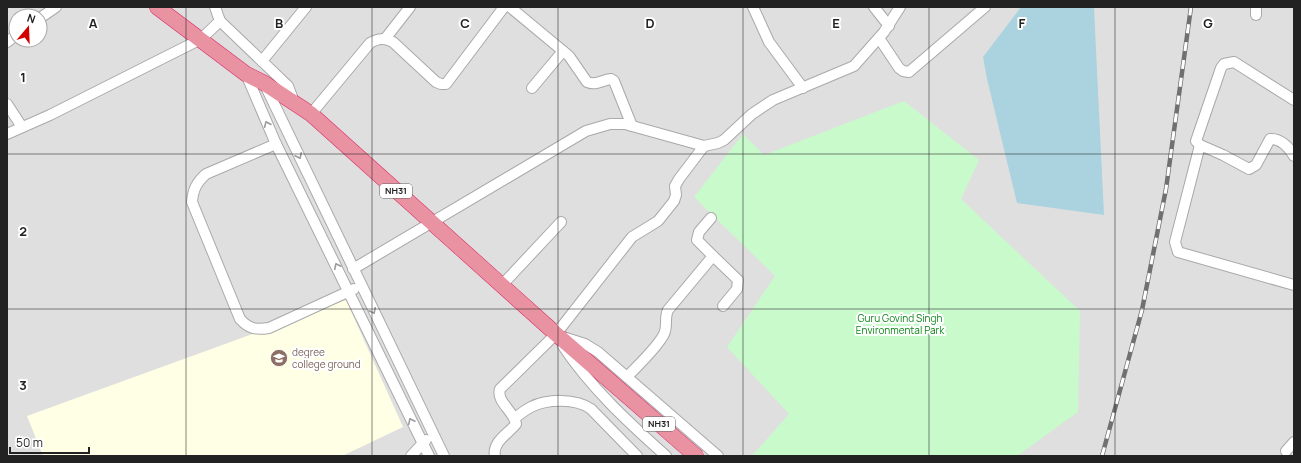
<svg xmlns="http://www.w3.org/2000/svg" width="1301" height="463" viewBox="0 0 1301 463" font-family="Manrope,sans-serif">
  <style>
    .residential { fill: #e0dfdf; fill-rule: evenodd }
    .education { fill: #ffffe5 }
    .park { fill: #c8facc }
    .water { fill: #aad3df }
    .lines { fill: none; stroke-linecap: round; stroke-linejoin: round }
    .minor-casing { stroke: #a9a9a9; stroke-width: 12 }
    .highway-casing { stroke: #dc2a67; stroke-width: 16 }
    .minor { stroke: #fff; stroke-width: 10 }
    .highway { stroke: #e892a2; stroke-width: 15 }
    .rail-casing { stroke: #707070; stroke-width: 4.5 }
    .rail { stroke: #fff; stroke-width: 3; stroke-dasharray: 9; stroke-linecap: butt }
    .oneway { stroke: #9c9c9c }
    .grid { fill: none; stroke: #222; stroke-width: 1; stroke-opacity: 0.55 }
    .labels { text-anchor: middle; stroke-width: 4; stroke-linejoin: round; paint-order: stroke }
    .shield { fill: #fff; stroke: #646464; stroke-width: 1 }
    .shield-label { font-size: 9px; font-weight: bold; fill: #222 }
    .park-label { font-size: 10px; fill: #0c8416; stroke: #fff }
    .education-label { font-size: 10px; fill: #785e54; stroke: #fff; text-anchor: start }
    .grid-label { font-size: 13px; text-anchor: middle; font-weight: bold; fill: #222; stroke: #fff; stroke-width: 4; stroke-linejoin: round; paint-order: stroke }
  </style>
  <rect width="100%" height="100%" fill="#f2efe9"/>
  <path class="residential" d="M7 7H1294V456H7ZM16 16H40V40H16Z"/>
  <polygon class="education" points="346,300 403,427 342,456 43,456 27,416"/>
  <polygon class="park" points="904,101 979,160 961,199 1080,311 1078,412 1017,456 752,456 789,414 727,347 775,276 694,197 743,134 764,155"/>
  <polygon class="water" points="1021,7 1094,7 1104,215 1017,203 987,79 983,57"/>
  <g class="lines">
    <defs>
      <g id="minor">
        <path d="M510 7 569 56 587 82C596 86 602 80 611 79L614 81 632 126"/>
        <polyline points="753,7 769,42 803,88"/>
        <polyline points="874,7 889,26"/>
        <polyline points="1256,15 1256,7"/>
        <polyline points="40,18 56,7"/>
        <polyline points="220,21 288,86 294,102"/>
        <polyline points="879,38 899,68 903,71 909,72 985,7"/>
        <polyline points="385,39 410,7"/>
        <polyline points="7,42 16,35"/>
        <polyline points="262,61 306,7"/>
        <polyline points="246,74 276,144 429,456"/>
        <polyline points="265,85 444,456"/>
        <polyline points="532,88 563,51"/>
        <path d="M1294 100 1234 62 1224 64 1221 68 1196 141 1200 145 1223 155 1249 169 1256 165 1270 139C1280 138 1289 147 1294 156"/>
        <polyline points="7,104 22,127"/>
        <path d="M311 114 370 43C379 38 384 38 393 42L436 82 441 84H446L504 7"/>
        <polyline points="7,134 50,115 201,39 220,21 215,7"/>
        <path d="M276 144 206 174C197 182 193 189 192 202L240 319C249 329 256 330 269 328L354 289"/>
        <polyline points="1200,145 1175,242 1178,252 1294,285"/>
        <polyline points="713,256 738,280 737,289 723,306"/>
        <polyline points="353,269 586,131 610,124 625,124 704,146 718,143 724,140 752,114 773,100 854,66 884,32 900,7"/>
        <polyline points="502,285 561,222"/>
        <polyline points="563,337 585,344 598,352 718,456"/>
        <path d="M563 346C591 388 628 422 666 456"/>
        <path d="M627 377C637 366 658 347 664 334 668 326 664 318 668 310L713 256 697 240 699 232 711 218"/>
        <path d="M515 418C520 414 525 410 531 407 547 399 576 398 591 409L637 456"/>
        <polyline points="1286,451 1294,442"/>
        <polyline points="411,456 426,440"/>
        <path d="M495 456C492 442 508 434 516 424 514 411 496 402 500 389L556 334 632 237 658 221 674 201 676 195 675 186 679 179 704 146"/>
      </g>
      <polyline id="highway" points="157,7 246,74 264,83 311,114 556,334 696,456"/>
    </defs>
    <use href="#minor" class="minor-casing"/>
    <use href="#highway" class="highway-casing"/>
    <use href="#minor" class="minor"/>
    <use href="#highway" class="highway"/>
    <defs>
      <polyline id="rail" points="1102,456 1142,310 1166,189 1191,7"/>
    </defs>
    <use href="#rail" class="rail-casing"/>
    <use href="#rail" class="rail"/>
  </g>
  <defs><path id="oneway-chevron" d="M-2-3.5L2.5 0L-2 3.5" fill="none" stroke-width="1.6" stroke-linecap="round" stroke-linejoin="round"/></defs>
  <g class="oneway">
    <use href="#oneway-chevron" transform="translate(267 124) rotate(-113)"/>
    <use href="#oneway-chevron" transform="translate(299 156) rotate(64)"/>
    <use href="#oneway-chevron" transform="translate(337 266) rotate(-116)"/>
    <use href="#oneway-chevron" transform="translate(373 311) rotate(64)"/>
    <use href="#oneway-chevron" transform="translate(411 421) rotate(-116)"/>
  </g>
  <path class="grid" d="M186 7V456M372 7V456M558 7V456M743 7V456M929 7V456M1115 7V456M7 154H1294M7 309H1294"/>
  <defs>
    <symbol id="university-disc" viewBox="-11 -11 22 22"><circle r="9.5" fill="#8d6e63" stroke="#fff"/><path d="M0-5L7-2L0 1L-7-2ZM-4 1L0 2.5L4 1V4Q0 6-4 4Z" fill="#fff"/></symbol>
  </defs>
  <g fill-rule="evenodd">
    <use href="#university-disc" x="269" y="348" width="20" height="20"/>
  </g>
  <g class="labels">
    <g class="shield">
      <rect x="380" y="184" width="32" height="14" rx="3"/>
      <rect x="643" y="417" width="32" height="14" rx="3"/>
    </g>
    <g class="shield-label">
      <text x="396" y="194">NH31</text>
      <text x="659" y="427">NH31</text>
    </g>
    <g class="park-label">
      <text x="900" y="322">Guru Govind Singh<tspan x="900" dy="12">Environmental Park</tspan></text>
    </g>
    <g class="education-label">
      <text x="292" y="356">degree<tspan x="292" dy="12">college ground</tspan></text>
    </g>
  </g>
  <g class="grid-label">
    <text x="93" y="28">A</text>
    <text x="279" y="28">B</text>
    <text x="465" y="28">C</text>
    <text x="650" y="28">D</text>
    <text x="836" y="28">E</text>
    <text x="1022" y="28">F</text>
    <text x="1208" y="28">G</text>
    <text x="23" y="82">1</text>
    <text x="23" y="236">2</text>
    <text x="23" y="390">3</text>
  </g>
  <rect width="1301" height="463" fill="none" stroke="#222222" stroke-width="16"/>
  <g transform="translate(28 28) rotate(19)"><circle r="19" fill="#ffffff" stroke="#a7a7a7"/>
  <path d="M0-3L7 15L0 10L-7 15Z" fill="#d40000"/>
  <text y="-6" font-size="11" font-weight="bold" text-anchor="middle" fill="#222222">N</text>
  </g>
  <path d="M10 447v6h79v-6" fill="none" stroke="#222222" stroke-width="2"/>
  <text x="16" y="447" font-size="12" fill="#222222" stroke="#ffffff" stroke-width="3" paint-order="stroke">50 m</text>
</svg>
